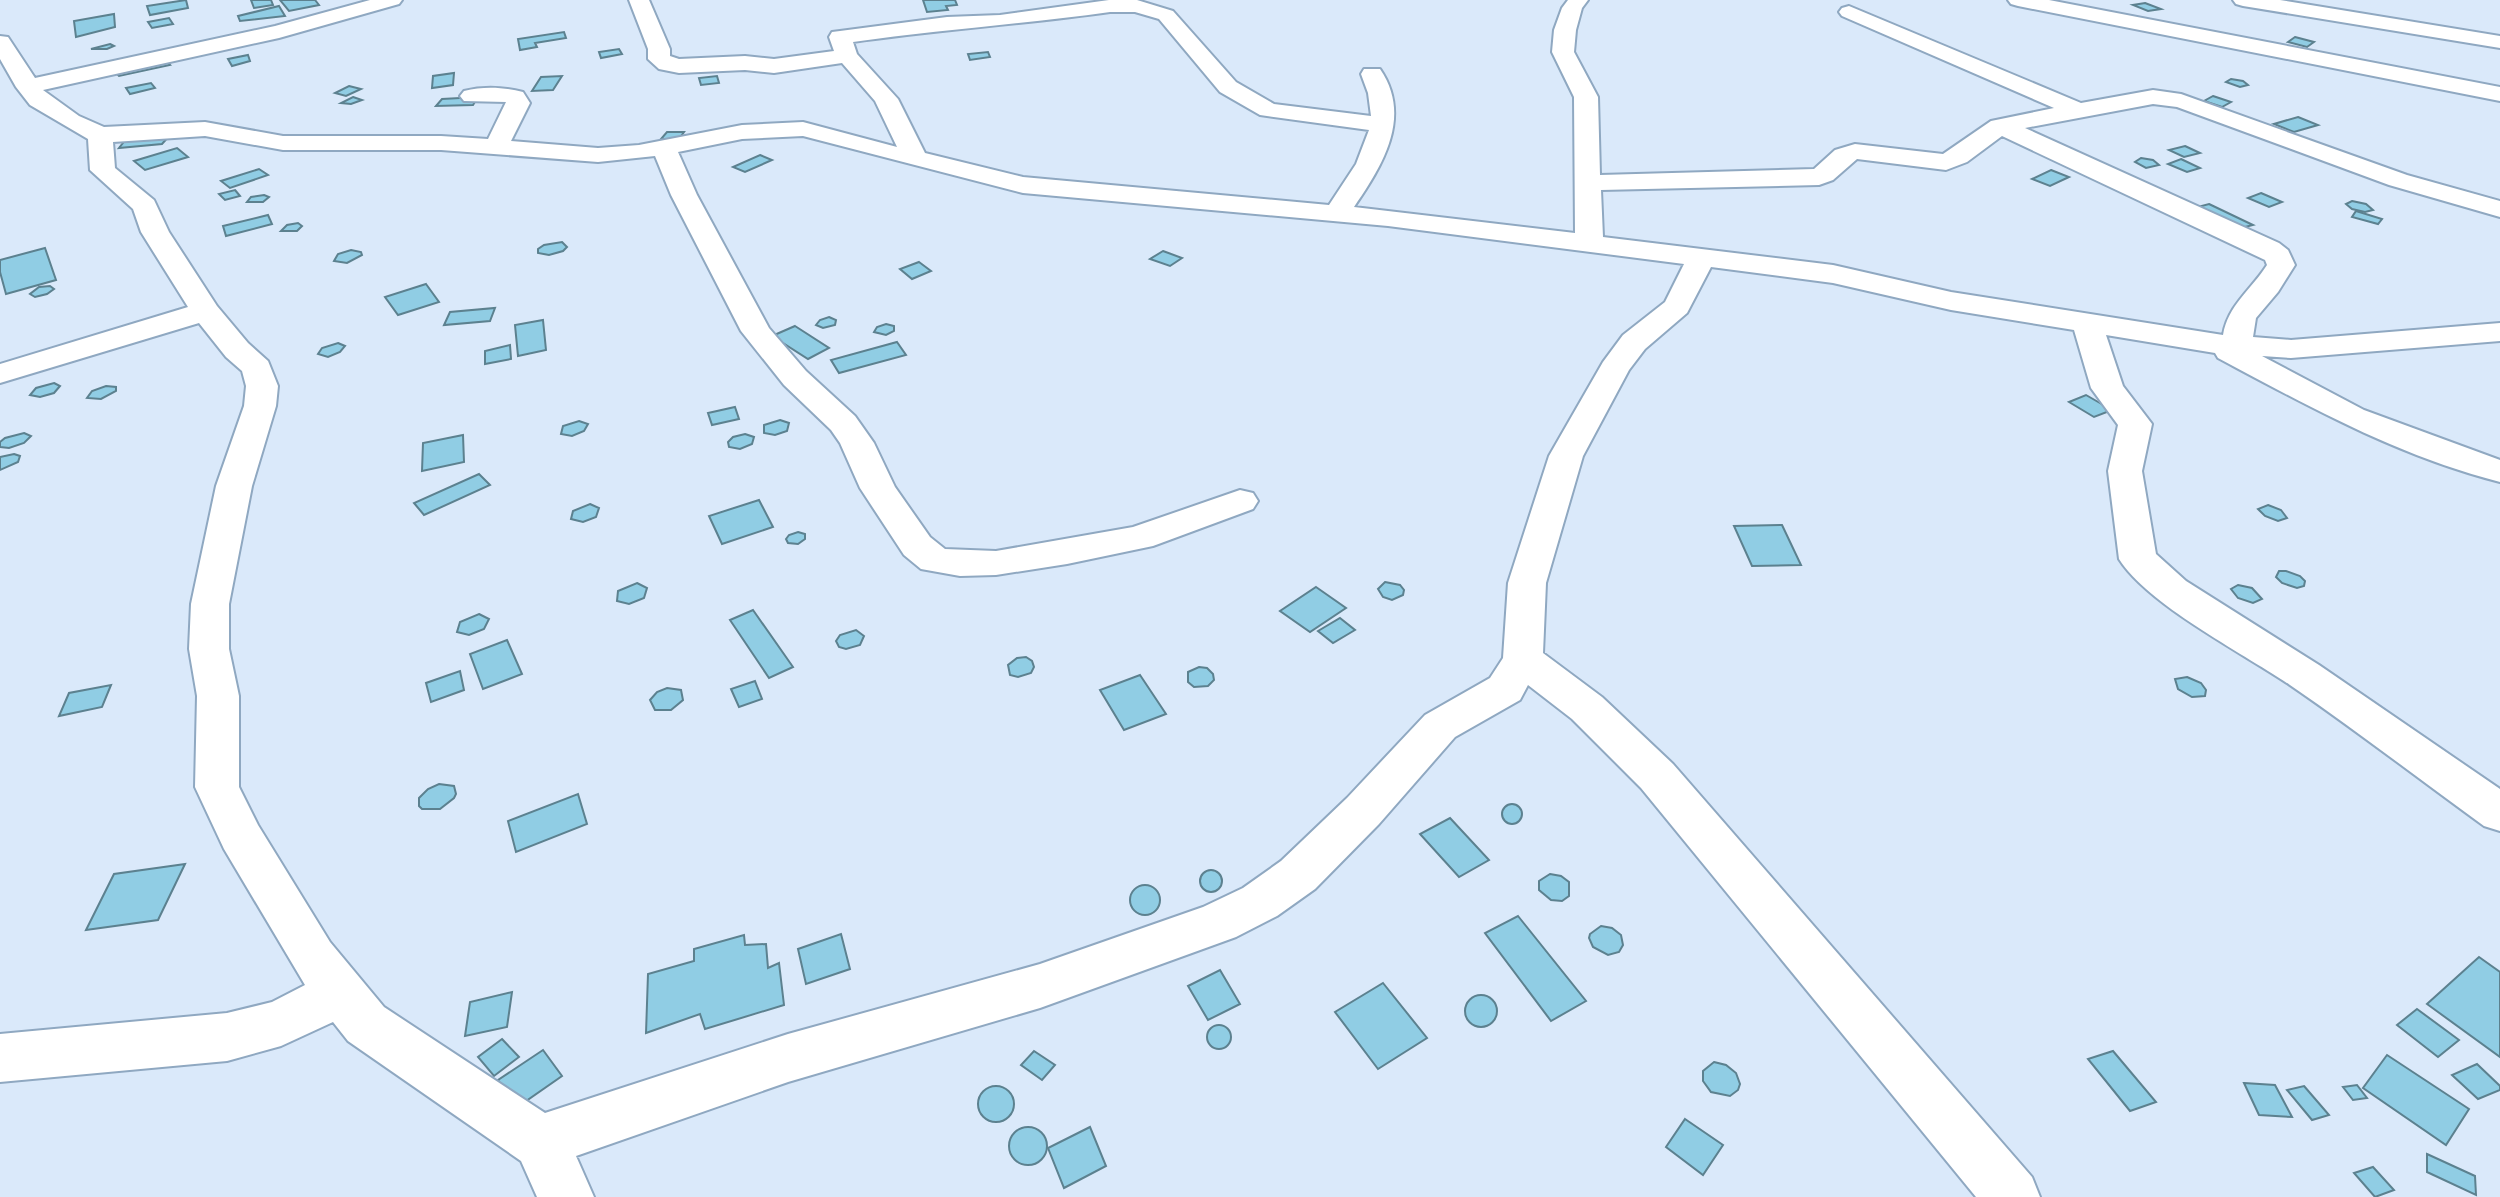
<svg xmlns="http://www.w3.org/2000/svg" width="2500" height="1197" viewBox="0 0 2500 1197" font-family="'Alegreya Sans',sans-serif">
  <style>
    .building { fill: #90cde4; stroke: #5c818f; stroke-width: 2 }
    .lines { fill: none; stroke-linecap: round; stroke-linejoin: round }
    .minor-casing { stroke: #8fa8c1; stroke-width: 4 }
    .minor { fill: #fff; fill-rule: evenodd }
  </style>
  <rect width="100%" height="100%" fill="#dae9fa"/>
  <g class="building">
    <polygon points="186,0 188,8 150,15 147,6"/>
    <polygon points="251,0 271,0 273,5 254,8"/>
    <polygon points="280,0 315,0 319,5 289,11"/>
    <polygon points="923,0 955,0 957,5 946,6 948,10 927,12"/>
    <polygon points="2145,3 2161,9 2148,11 2133,5"/>
    <polygon points="279,6 285,16 240,21 238,16"/>
    <polygon points="114,14 115,27 76,37 74,21"/>
    <polygon points="169,18 173,24 152,28 148,22"/>
    <polygon points="564,32 566,38 535,43 537,47 520,50 518,39"/>
    <polygon points="2295,37 2314,42 2307,47 2288,42"/>
    <polygon points="110,44 114,46 107,49 91,49"/>
    <polygon points="619,49 622,54 601,58 599,52"/>
    <polygon points="988,52 990,57 970,60 968,54"/>
    <polygon points="248,55 250,61 232,66 228,59"/>
    <polygon points="165,60 170,65 119,76 114,71"/>
    <polygon points="454,73 453,85 432,88 433,76"/>
    <polygon points="562,76 553,90 532,91 541,77"/>
    <polygon points="717,76 719,83 701,85 699,78"/>
    <polygon points="2231,79 2243,81 2248,85 2240,87 2226,82"/>
    <polygon points="151,83 155,88 130,94 126,88"/>
    <polygon points="349,86 361,89 346,96 335,93"/>
    <polygon points="2213,96 2231,102 2222,107 2204,101"/>
    <polygon points="353,97 362,100 351,104 341,103"/>
    <polygon points="478,97 473,105 436,106 442,99"/>
    <polygon points="2298,117 2318,125 2294,132 2274,124"/>
    <polygon points="667,132 684,132 679,139 661,139"/>
    <polygon points="170,135 162,144 119,148 127,138"/>
    <polygon points="2185,146 2200,153 2184,157 2169,150"/>
    <polygon points="177,148 188,157 145,170 134,161"/>
    <polygon points="760,155 772,160 745,172 733,167"/>
    <polygon points="2141,158 2153,160 2159,165 2146,168 2135,162"/>
    <polygon points="2181,159 2200,168 2187,172 2168,164"/>
    <polygon points="259,169 268,175 230,188 221,181"/>
    <polygon points="2051,170 2069,177 2050,186 2032,179"/>
    <polygon points="235,190 240,196 225,200 219,194"/>
    <polygon points="2261,193 2282,202 2269,207 2248,198"/>
    <polygon points="264,195 269,197 263,202 247,202 251,197"/>
    <polygon points="2352,201 2366,204 2373,210 2365,212 2352,209 2346,204"/>
    <polygon points="2209,204 2253,225 2233,230 2190,209"/>
    <polygon points="2356,211 2382,219 2378,224 2352,217"/>
    <polygon points="268,215 272,224 226,236 223,226"/>
    <polygon points="298,223 302,226 297,231 281,231 287,225"/>
    <polygon points="562,242 567,247 563,251 549,255 538,253 538,249 544,245"/>
    <polygon points="45,248 56,280 6,294 0,272 0,260"/>
    <polygon points="351,250 361,252 362,255 347,263 334,261 338,254"/>
    <polygon points="1163,251 1182,258 1170,266 1150,259"/>
    <polygon points="919,262 931,271 912,279 900,269"/>
    <polygon points="426,284 439,302 398,315 385,297"/>
    <polygon points="50,286 54,289 47,294 35,297 30,294 39,287"/>
    <polygon points="495,308 490,321 444,325 450,312"/>
    <polygon points="829,317 836,320 835,325 823,328 816,325 820,320"/>
    <polygon points="543,320 546,350 518,356 515,325"/>
    <polygon points="886,324 894,326 894,331 886,335 874,332 877,327"/>
    <polygon points="795,326 829,348 808,359 772,336"/>
    <polygon points="897,342 906,355 839,373 831,360"/>
    <polygon points="338,343 345,346 340,352 328,357 318,354 322,348"/>
    <polygon points="510,345 511,359 485,364 485,351"/>
    <polygon points="54,383 60,386 54,393 40,397 30,395 36,388"/>
    <polygon points="106,386 116,387 116,391 101,399 87,398 92,391"/>
    <polygon points="2086,395 2112,410 2094,417 2069,402"/>
    <polygon points="735,407 739,419 712,425 708,413"/>
    <polygon points="780,420 789,423 787,431 775,435 764,433 764,425"/>
    <polygon points="579,421 588,424 584,431 572,436 561,434 563,426"/>
    <polygon points="24,433 31,436 24,443 9,448 0,447 0,442 5,438"/>
    <polygon points="745,434 754,437 752,444 740,449 729,447 728,442 733,437"/>
    <polygon points="463,435 464,462 422,471 423,443"/>
    <polygon points="14,454 20,456 18,462 0,470 0,457"/>
    <polygon points="479,474 490,485 424,515 414,503"/>
    <polygon points="759,500 773,527 722,544 709,516"/>
    <polygon points="590,504 599,508 596,517 583,522 571,519 573,511"/>
    <polygon points="2268,505 2281,510 2287,518 2278,521 2265,516 2258,509"/>
    <polygon points="1782,525 1801,565 1752,566 1734,526"/>
    <polygon points="798,532 805,534 805,539 798,544 788,543 786,539 789,535"/>
    <polygon points="2279,571 2286,571 2300,576 2305,581 2304,586 2297,588 2282,583 2276,577"/>
    <polygon points="1385,582 1400,585 1404,590 1403,595 1392,600 1383,597 1378,589"/>
    <polygon points="637,583 647,588 644,598 629,604 617,601 618,591"/>
    <polygon points="2238,585 2252,588 2262,599 2253,603 2238,598 2231,589"/>
    <polygon points="1316,587 1346,608 1310,632 1280,611"/>
    <polygon points="753,610 793,667 769,678 730,620"/>
    <polygon points="479,614 489,619 484,629 469,635 457,632 460,622"/>
    <polygon points="1340,618 1355,630 1333,643 1318,631"/>
    <polygon points="856,630 864,636 860,645 846,649 839,647 836,641 840,635"/>
    <polygon points="507,640 522,674 483,689 470,654"/>
    <polygon points="1017,658 1026,657 1032,661 1034,667 1031,673 1018,677 1010,675 1008,665"/>
    <polygon points="1199,667 1207,668 1213,674 1214,680 1208,686 1194,687 1188,682 1188,672"/>
    <polygon points="460,671 464,690 431,702 426,683"/>
    <polygon points="1140,675 1166,714 1124,730 1100,690"/>
    <polygon points="2187,677 2201,683 2206,690 2205,696 2192,697 2178,689 2175,679"/>
    <polygon points="755,681 762,699 739,707 731,689"/>
    <polygon points="111,685 102,707 59,716 69,693"/>
    <polygon points="667,688 681,690 683,700 671,710 655,710 650,700 657,692"/>
    <polygon points="439,784 454,786 456,794 454,798 440,809 422,809 419,806 419,798 428,789"/>
    <polygon points="578,794 587,824 516,852 508,821"/>
    <circle cx="1512" cy="814" r="10"/>
    <polygon points="1450,818 1489,860 1459,877 1420,834"/>
    <polygon points="185,864 158,920 86,930 114,874"/>
    <circle cx="1211" cy="881" r="11"/>
    <polygon points="1550,874 1561,876 1569,882 1569,896 1562,901 1551,900 1539,890 1539,881"/>
    <circle cx="1145" cy="900" r="15"/>
    <polygon points="1518,916 1586,1001 1551,1021 1485,933"/>
    <polygon points="1601,926 1612,928 1621,935 1623,945 1619,952 1608,955 1593,947 1589,938 1590,934"/>
    <polygon points="841,934 850,969 806,984 798,949"/>
    <polygon points="744,935 745,945 766,944 768,968 779,963 784,1005 705,1029 700,1014 646,1033 648,974 694,961 694,949"/>
    <polygon points="2479,957 2500,972 2500,1057 2427,1004"/>
    <polygon points="1220,970 1240,1004 1208,1020 1188,986"/>
    <polygon points="1383,983 1427,1038 1378,1069 1335,1012"/>
    <polygon points="512,992 507,1027 465,1036 470,1002"/>
    <circle cx="1481" cy="1011" r="16"/>
    <polygon points="2417,1009 2459,1040 2438,1057 2397,1025"/>
    <circle cx="1219" cy="1037" r="12"/>
    <polygon points="502,1039 519,1057 494,1076 478,1057"/>
    <polygon points="543,1050 562,1076 516,1108 498,1080"/>
    <polygon points="1034,1051 1055,1065 1042,1080 1021,1065"/>
    <polygon points="2113,1051 2156,1102 2130,1111 2088,1059"/>
    <polygon points="2387,1055 2469,1109 2446,1145 2363,1088"/>
    <polygon points="1714,1062 1726,1065 1736,1073 1740,1084 1738,1090 1730,1096 1711,1092 1703,1081 1703,1071"/>
    <polygon points="2477,1064 2500,1086 2500,1090 2478,1099 2452,1075"/>
    <polygon points="2244,1083 2275,1085 2292,1117 2259,1115"/>
    <polygon points="2357,1085 2367,1098 2353,1100 2343,1087"/>
    <polygon points="2304,1086 2329,1115 2312,1120 2287,1090"/>
    <circle cx="996" cy="1104" r="18"/>
    <polygon points="1685,1119 1723,1145 1703,1175 1666,1147"/>
    <polygon points="1090,1127 1106,1166 1064,1188 1048,1148"/>
    <circle cx="1028" cy="1146" r="19"/>
    <polygon points="2427,1154 2475,1176 2476,1195 2427,1172"/>
    <polygon points="2373,1167 2394,1190 2375,1197 2354,1173"/>
  </g>
  <g class="lines">
    <defs>
      <g id="minor">
        <path d="M370 0H402L399 4 279 38 43 90 79 116 104 127 205 122 283 136H441L488 139 506 102 464 101 460 96 464 91C484 86 503 87 523 92L530 103 511 141 598 148 639 145 742 125 803 122 897 147 875 101 842 63 774 73 745 70 679 73 659 69 648 59V49L629 0H649L670 49V56L679 59 745 56 774 59 834 51 829 37 832 32 840 31 947 17 1000 15 1109 0H1137L1173 11 1236 82 1274 104 1371 116 1368 93 1361 74 1364 69H1380C1413 117 1382 166 1354 207L1575 233 1574 97 1552 52 1554 30 1562 8 1568 0H1588L1582 8 1576 30 1574 52 1598 97 1600 175 1814 169 1835 150 1855 144 1943 154 1991 121 2054 108 1842 16 1839 12 1842 8 1849 6 2081 103 2153 90 2181 94 2407 175 2500 201V217L2389 185 2177 107 2153 104 2025 128 2279 243 2288 250 2295 265 2278 292 2256 318 2253 337 2291 340 2500 323V341L2291 358 2262 356 2364 410 2500 460V482C2398 456 2310 407 2218 358L2215 353 2106 335 2123 386 2152 424 2142 471 2156 554 2186 581 2319 665 2500 789V831L2484 826C2419 779 2356 730 2290 685 2243 653 2148 605 2119 559L2108 471 2118 425 2091 388 2074 330 1951 310 1833 283 1711 267 1687 313 1645 349 1629 370 1583 456 1546 583 1543 653 1602 697 1673 764 2032 1177 2040 1197H1976L1641 788 1572 719 1528 685 1520 700 1455 737 1379 824 1315 889 1277 916 1236 937 1040 1008 788 1082 576 1156 594 1197H537L521 1161 348 1041 333 1022 281 1046 227 1061 0 1082V1034L227 1013 272 1002 305 985 224 849 195 787 197 696 189 649 191 604 216 486 244 406 246 386 242 371 226 357 199 323 0 383V364L188 307 141 232 133 209 90 170 88 139 30 105 16 87 0 59V36L8 37 35 78 275 26ZM1110 12H1135L1159 19 1220 92 1260 115 1369 130 1356 164 1329 205 1023 177 925 153 898 99 857 54 853 42C938 30 1024 24 1110 12ZM205 136 283 150H441L598 162 655 156 671 195 741 331 784 385 831 430 840 443 860 488 904 555 921 569 960 576 996 575 1067 564 1153 546 1253 509 1258 501 1253 493 1240 490 1133 527 996 551 945 549 930 537 895 487 874 443 855 416 806 371 769 328 697 195 678 152 742 139 803 136 1023 193 1388 226 1684 264 1665 302 1623 335 1603 362 1549 456 1508 583 1503 658 1490 678 1425 715 1347 798 1281 861 1243 888 1203 907 1040 964 788 1034 545 1113 384 1007 330 942 258 825 239 787V696L229 649V604L252 486 276 406 278 386 268 361 248 343 217 306 169 232 154 200 115 168 113 142ZM2002 136 2265 260 2267 265C2251 290 2228 305 2223 335L1951 292 1833 265 1603 237 1601 190 1819 185 1833 180 1857 159 1946 170 1967 162Z"/>
        <polygon points="2008,0 2049,0 2500,87 2500,101 2018,6 2011,4"/>
        <polygon points="2233,0 2280,0 2500,36 2500,48 2243,6 2236,4"/>
      </g>
    </defs>
    <use href="#minor" class="minor-casing"/>
    <use href="#minor" class="minor"/>
  </g>
</svg>
